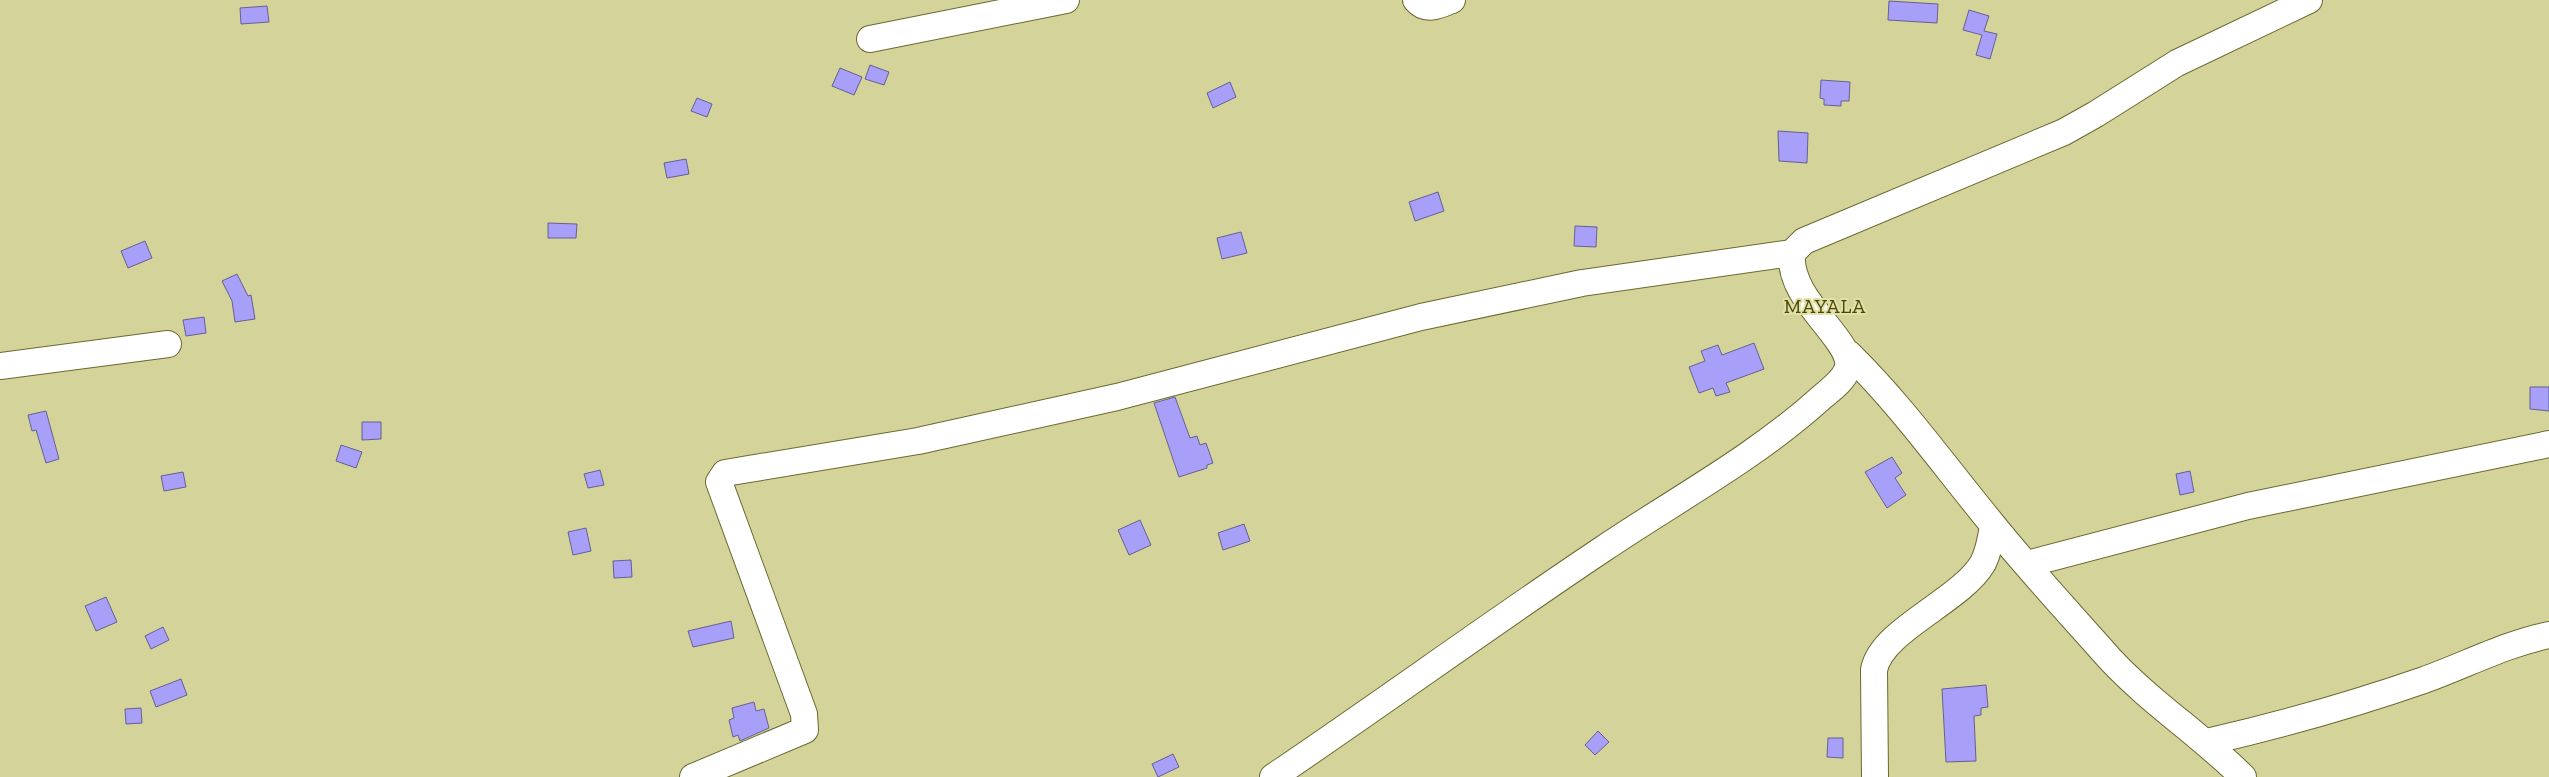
<svg xmlns="http://www.w3.org/2000/svg" width="2549" height="777" viewBox="0 0 2549 777" font-family="'Zilla Slab',serif">
  <style>
    .building { fill: #a89ff9; stroke: #656091 }
    .lines { fill: none; stroke-linecap: round; stroke-linejoin: round }
    .minor-casing { stroke: #6a6932; stroke-width: 28 }
    .minor { stroke: #fff; stroke-width: 26 }
    .labels { text-anchor: middle; stroke-width: 4; stroke-linejoin: round; paint-order: stroke }
    .quarter-label { font-size: 20px; letter-spacing: 1px; fill: #48460c; stroke: #e1e1a6 }
  </style>
  <rect width="100%" height="100%" fill="#d4d39a"/>
  <g class="building">
    <polygon points="1889,1 1938,4 1937,23 1888,20"/>
    <polygon points="267,6 269,22 241,24 240,8"/>
    <polygon points="1969,10 1989,16 1984,31 1997,34 1990,59 1976,55 1982,35 1963,30"/>
    <polygon points="870,65 889,72 884,85 865,79"/>
    <polygon points="840,68 862,77 854,95 832,86"/>
    <polygon points="1821,80 1850,82 1849,101 1841,101 1841,106 1824,105 1824,99 1820,98"/>
    <polygon points="1230,82 1236,97 1213,108 1207,93"/>
    <polygon points="697,98 712,104 707,117 691,111"/>
    <polygon points="1778,131 1808,133 1807,163 1779,161"/>
    <polygon points="686,159 689,174 667,178 664,163"/>
    <polygon points="1438,192 1444,211 1415,221 1409,202"/>
    <polygon points="548,223 577,224 576,238 548,238"/>
    <polygon points="1575,226 1597,227 1596,247 1574,246"/>
    <polygon points="1241,232 1247,253 1222,259 1217,238"/>
    <polygon points="145,241 152,258 128,268 121,251"/>
    <polygon points="237,274 248,296 251,295 255,319 235,322 232,301 222,281"/>
    <polygon points="204,317 206,333 186,336 183,320"/>
    <polygon points="1754,343 1764,369 1726,383 1730,392 1716,396 1713,388 1699,393 1689,367 1705,361 1701,351 1718,345 1722,355"/>
    <polygon points="2530,387 2549,387 2549,411 2530,409"/>
    <polygon points="1175,397 1190,438 1197,436 1200,445 1206,443 1213,463 1207,465 1207,468 1179,477 1154,403"/>
    <polygon points="46,411 59,459 46,463 36,430 32,431 28,415"/>
    <polygon points="362,422 381,422 381,439 362,440"/>
    <polygon points="341,445 362,452 356,468 336,461"/>
    <polygon points="1892,457 1902,473 1895,478 1906,495 1887,508 1865,472"/>
    <polygon points="600,470 604,485 588,488 584,474"/>
    <polygon points="2190,471 2194,492 2180,495 2176,474"/>
    <polygon points="183,472 186,487 164,491 161,476"/>
    <polygon points="1140,520 1151,545 1129,555 1118,530"/>
    <polygon points="1244,524 1250,541 1223,550 1218,533"/>
    <polygon points="586,528 591,551 573,555 568,532"/>
    <polygon points="631,560 632,577 614,578 613,561"/>
    <polygon points="106,597 117,622 96,631 85,606"/>
    <polygon points="731,621 734,638 693,647 688,631"/>
    <polygon points="163,627 169,640 151,649 145,636"/>
    <polygon points="181,679 187,695 156,707 150,691"/>
    <polygon points="1986,685 1988,707 1981,708 1981,715 1974,716 1976,761 1946,762 1942,689"/>
    <polygon points="754,702 756,711 764,709 769,728 740,741 738,735 733,737 729,720 734,718 732,708"/>
    <polygon points="141,708 142,723 126,724 125,709"/>
    <polygon points="1598,731 1609,742 1595,755 1585,745"/>
    <polygon points="1828,738 1843,738 1843,758 1827,757"/>
    <polygon points="1173,754 1179,767 1158,777 1152,764"/>
  </g>
  <g class="lines">
    <defs>
      <g id="minor">
        <path d="M1416 0C1426 12 1440 5 1452 0"/>
        <polyline points="870,39 1066,0"/>
        <path d="M1849 354C1903 407 1945 467 1993 525 2030 571 2071 615 2110 659 2151 703 2201 735 2243 777"/>
        <polyline points="0,366 168,344"/>
        <polyline points="2027,564 2248,506 2549,444"/>
        <path d="M2207 742C2281 725 2352 705 2424 680 2466 665 2505 644 2549 635"/>
        <polyline points="693,777 805,730 804,714 719,482 725,473 918,441 1117,397 1421,317 1582,283 1792,253"/>
        <path d="M1273 777C1384 702 1492 623 1603 549 1677 499 1756 457 1822 397 1830 390 1843 381 1847 370 1858 342 1787 302 1792 253L1804 241 2064 132 2096 114 2177 63 2309 0"/>
        <path d="M1875 777 1874 670C1881 630 1961 601 1983 563 1989 551 1991 539 1993 526"/>
      </g>
    </defs>
    <use href="#minor" class="minor-casing"/>
    <use href="#minor" class="minor"/>
  </g>
  <g class="labels">
    <g class="quarter-label">
      <text x="1825" y="313">MAYALA</text>
    </g>
  </g>
</svg>
